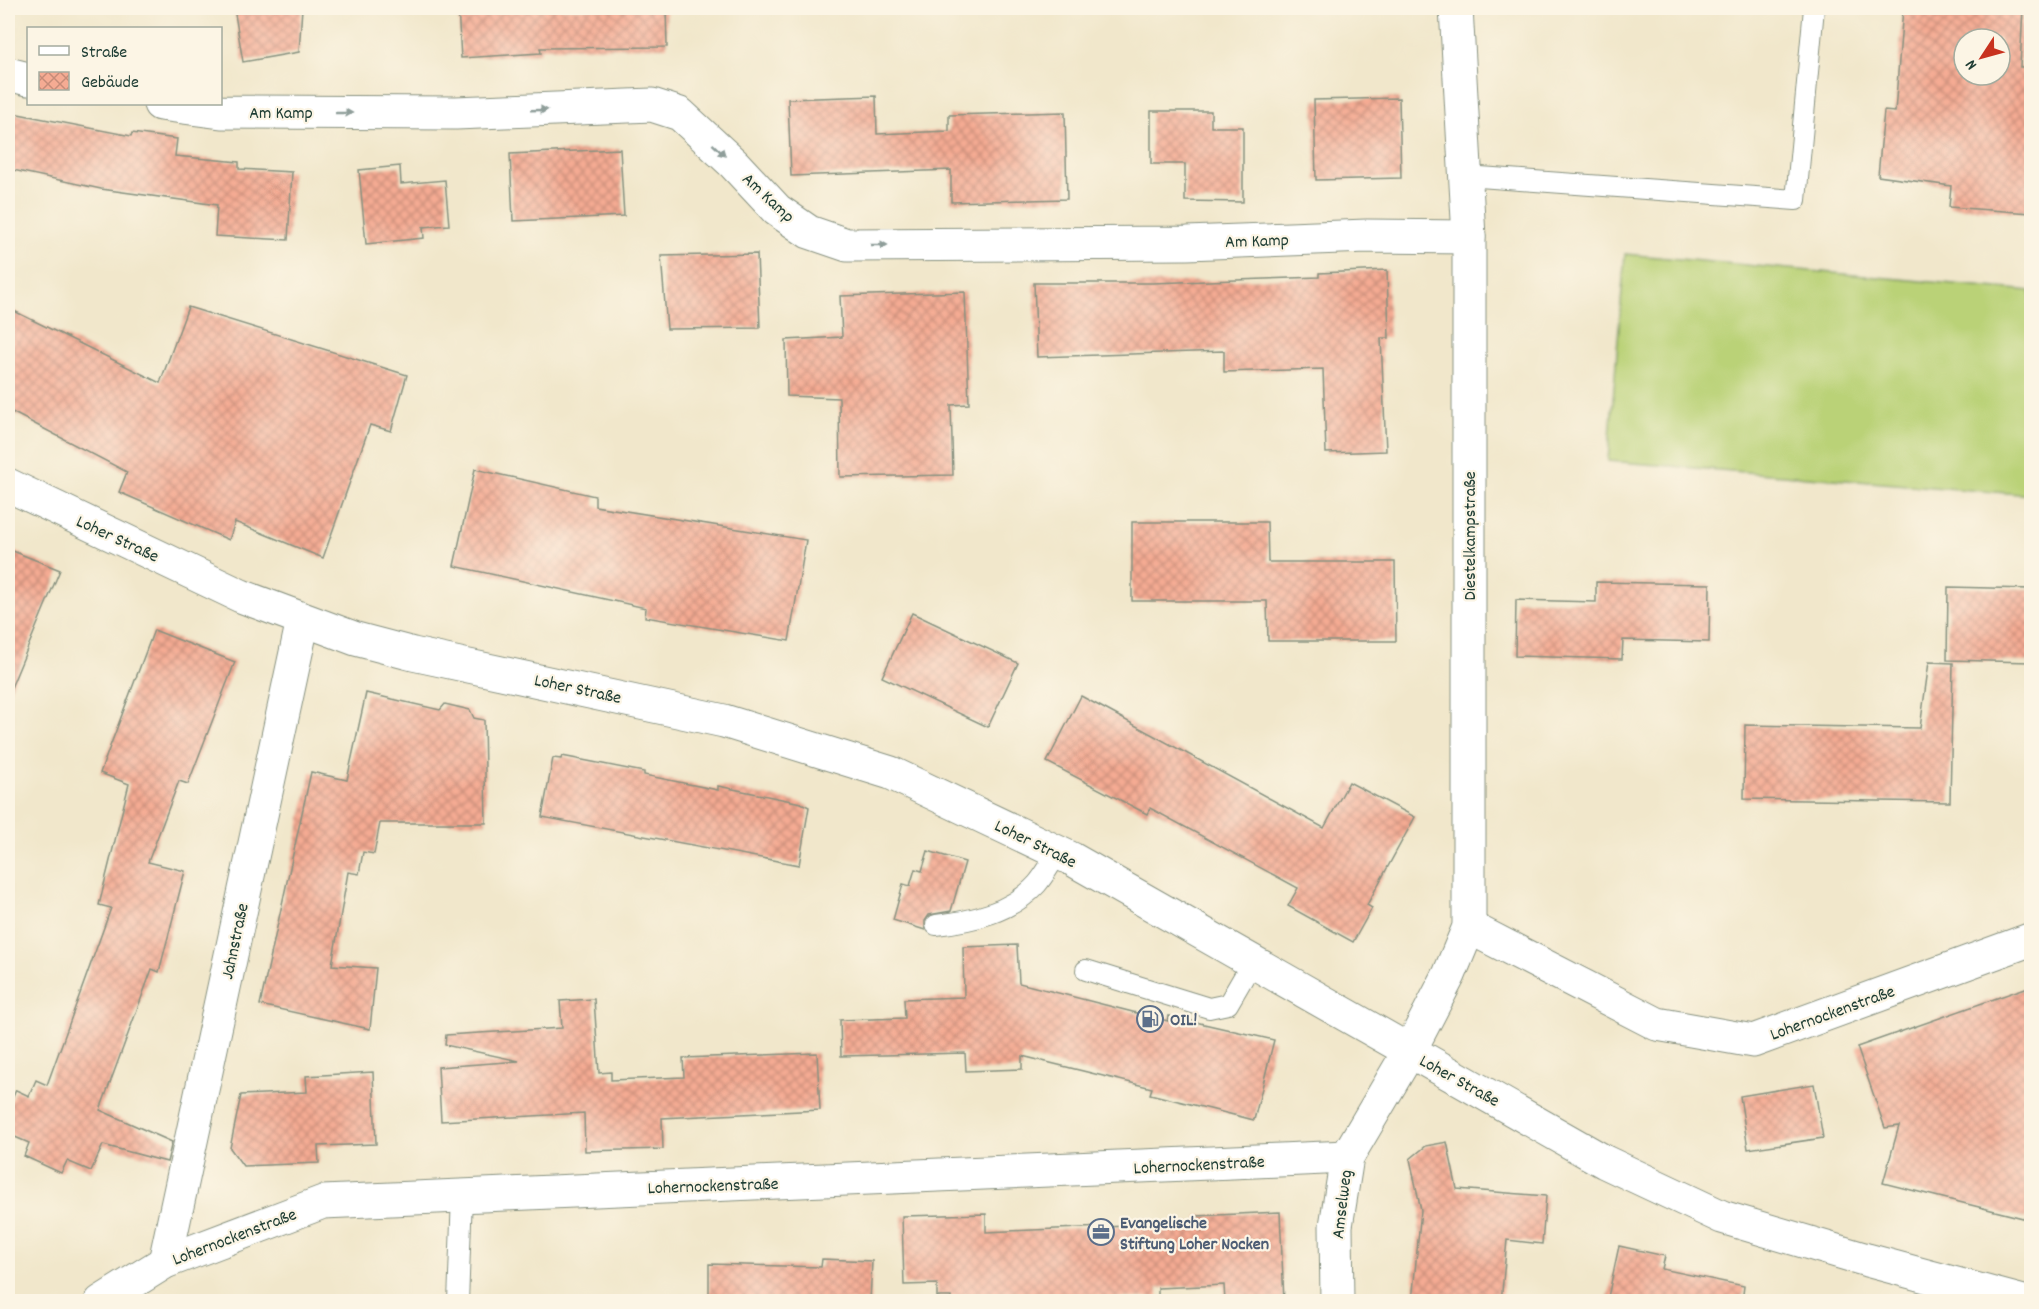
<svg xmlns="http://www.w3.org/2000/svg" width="2039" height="1309" viewBox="0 0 2039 1309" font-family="Dekko,sans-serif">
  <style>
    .pitch { fill: #bad277; stroke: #6c8856; stroke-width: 1.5 }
    .building { fill: url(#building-cross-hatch); fill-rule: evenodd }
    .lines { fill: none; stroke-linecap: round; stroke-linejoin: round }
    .lane-casing { stroke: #889280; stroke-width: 22 }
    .street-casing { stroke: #889280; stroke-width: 35 }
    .secondary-casing { stroke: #889280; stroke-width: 35 }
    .lane { stroke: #fff; stroke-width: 20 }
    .street { stroke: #fff; stroke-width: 33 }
    .secondary { stroke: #fff; stroke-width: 33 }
    .oneway { fill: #8f9e9a }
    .labels { text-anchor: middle; stroke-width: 4.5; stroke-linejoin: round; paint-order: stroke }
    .street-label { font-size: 18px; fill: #1f3d34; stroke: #fcf5e5 }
    .service-label { font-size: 18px; font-weight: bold; fill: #4e5e75; stroke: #fcf5e5; text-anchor: start }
  </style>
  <defs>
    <pattern id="building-cross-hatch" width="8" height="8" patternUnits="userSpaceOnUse" patternTransform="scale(1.5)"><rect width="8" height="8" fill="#f5ab93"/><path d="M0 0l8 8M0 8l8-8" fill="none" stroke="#c68c79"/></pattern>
  </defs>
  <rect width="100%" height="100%" fill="#fcf5e5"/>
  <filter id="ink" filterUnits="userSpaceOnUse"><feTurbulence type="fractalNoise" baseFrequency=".0167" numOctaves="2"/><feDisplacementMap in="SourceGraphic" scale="12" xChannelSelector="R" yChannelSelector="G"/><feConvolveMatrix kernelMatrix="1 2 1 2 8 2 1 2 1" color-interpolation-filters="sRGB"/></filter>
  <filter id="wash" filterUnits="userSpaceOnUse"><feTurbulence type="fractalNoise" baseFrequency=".008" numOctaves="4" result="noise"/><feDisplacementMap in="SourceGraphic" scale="24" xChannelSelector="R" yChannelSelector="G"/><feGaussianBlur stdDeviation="1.35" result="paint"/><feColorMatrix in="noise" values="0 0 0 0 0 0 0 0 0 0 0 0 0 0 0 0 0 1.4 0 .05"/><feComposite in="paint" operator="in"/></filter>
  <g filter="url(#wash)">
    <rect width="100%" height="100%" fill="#f1e7cb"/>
    <polygon class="pitch" points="1625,254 2031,291 2031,495 1608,461"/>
    <g id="blocks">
      <g class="building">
        <polygon points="234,8 302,8 299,52 243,62"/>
        <polygon points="458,8 666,8 667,47 540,48 541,53 461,58"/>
        <path d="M1903 8H2023L2020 67H2031V213L1949 207 1951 186 1878 176 1884 111 1895 112ZM1964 39H2000V75H1964Z"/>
        <polygon points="876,96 877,134 949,131 949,115 1065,112 1067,199 951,202 951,170 791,176 788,99"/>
        <polygon points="1399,98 1401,178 1316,180 1314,100"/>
        <polygon points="1151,111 1211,111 1211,127 1243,127 1243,202 1185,201 1185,164 1151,164"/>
        <polygon points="8,112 131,136 132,133 177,139 175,156 239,162 239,169 292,172 288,240 215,236 217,205 101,189 8,169"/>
        <polygon points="620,149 624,216 513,221 510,154"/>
        <polygon points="400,166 401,184 445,180 449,225 423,227 424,238 366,244 359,170"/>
        <polygon points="757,254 760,328 667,329 661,256"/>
        <polygon points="1387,270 1389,338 1381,338 1386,451 1326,453 1323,369 1224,372 1224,351 1037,357 1034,283 1152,283 1319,277 1319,273"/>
        <polygon points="965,292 969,404 951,405 953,475 840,477 839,398 787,396 786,340 842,337 840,296"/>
        <polygon points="188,307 407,375 391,431 370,425 323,558 235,522 229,540 119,492 127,472 8,410 8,308 160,383"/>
        <polygon points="475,469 595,496 595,506 806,540 789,641 645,617 646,608 454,566"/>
        <polygon points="1132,522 1267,522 1268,562 1395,562 1396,641 1268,641 1267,601 1132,601"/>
        <polygon points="8,549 60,570 8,695"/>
        <polygon points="1596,582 1710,584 1709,642 1623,640 1622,659 1515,656 1516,600 1596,602"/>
        <polygon points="1948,587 2031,589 2031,662 1947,660"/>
        <polygon points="912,613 1018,663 988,727 882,677"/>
        <polygon points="154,630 235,662 188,784 179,781 148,862 185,871 159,972 152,969 100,1110 172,1142 167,1162 103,1145 91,1171 67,1161 61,1173 24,1156 29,1143 8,1134 8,1108 16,1090 29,1096 36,1080 47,1085 111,908 99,905 129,784 100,773"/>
        <polygon points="1929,662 1953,663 1950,802 1744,799 1745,725 1920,728"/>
        <polygon points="366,693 440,710 445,704 470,710 474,718 484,720 486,823 380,823 374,854 363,852 359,874 348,872 332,965 376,968 370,1029 260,1005 311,772 347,780"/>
        <polygon points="1081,696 1324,828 1349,782 1415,817 1367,905 1372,908 1353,942 1288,906 1298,888 1150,808 1147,814 1047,762"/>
        <polygon points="562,756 644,772 644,775 718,790 718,786 801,803 809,807 799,865 542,817 553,758 561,759"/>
        <polygon points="928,851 965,862 951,911 929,915 925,921 925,930 893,920 903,884 910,886 915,869 922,871"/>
        <polygon points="1017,945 1019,983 1168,1021 1169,1016 1274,1040 1254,1120 1150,1094 1152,1088 1022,1056 1022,1069 966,1071 965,1053 841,1056 840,1020 905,1018 904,999 964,997 963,947"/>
        <polygon points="2031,986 2031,1201 2027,1219 1883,1183 1899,1126 1885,1128 1857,1047"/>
        <polygon points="594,999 599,1073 611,1072 611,1080 684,1077 683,1058 817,1053 820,1110 662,1118 663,1149 585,1151 584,1113 441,1121 438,1067 519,1061 445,1045 446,1035 562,1028 560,1001"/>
        <polygon points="373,1072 376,1144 318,1146 319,1163 243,1166 230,1148 241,1095 307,1092 306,1076"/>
        <polygon points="1814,1084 1823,1138 1748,1149 1740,1096"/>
        <polygon points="1447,1142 1457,1189 1546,1196 1542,1244 1507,1240 1501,1302 1412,1302 1421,1210 1410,1159 1426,1146"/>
        <polygon points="1280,1212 1284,1302 1225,1302 1224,1285 1158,1288 1158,1298 951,1302 951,1297 937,1297 937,1284 904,1285 902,1216 986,1214 986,1232 1198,1223 1197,1216"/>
        <polygon points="1619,1246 1665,1256 1662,1269 1744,1286 1742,1302 1607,1302"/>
        <polygon points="822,1259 872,1261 870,1302 709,1302 709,1264 821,1267"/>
      </g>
    </g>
  </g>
  <g filter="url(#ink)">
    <use href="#blocks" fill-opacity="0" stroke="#889280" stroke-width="1.5"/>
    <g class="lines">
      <defs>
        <g id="lane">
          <polyline points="1466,176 1796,200 1814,8"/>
          <path d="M936 925C972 921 1012 912 1037 884 1045 875 1051 863 1058 853"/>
          <polyline points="1086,970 1209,1008 1228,1004 1253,961"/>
          <polyline points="458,1302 462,1196"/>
        </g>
        <g id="street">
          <polyline points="8,74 28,79"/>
          <polyline points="160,104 221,112 456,113 652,105 680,114 734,164 777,210 809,232 847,245 1187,243 1367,236 1469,237"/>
          <polyline points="1469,927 1657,1024 1753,1041 2032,939"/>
          <polyline points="165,1262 303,620"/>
          <polyline points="101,1302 165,1262 323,1202 1347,1157"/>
          <polyline points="1337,1302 1336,1226 1347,1157 1409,1052 1449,975 1469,927 1469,237 1456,8"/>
        </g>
        <polyline id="secondary" points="8,485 241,596 356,639 413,654 724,721 891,773 1072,859 1605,1162 1722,1217 1867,1260 2023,1302"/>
      </defs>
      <use href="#lane" class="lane-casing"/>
      <use href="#street" class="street-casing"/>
      <use href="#secondary" class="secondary-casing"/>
      <use href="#lane" class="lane"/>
      <use href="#street" class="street"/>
      <use href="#secondary" class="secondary"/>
    </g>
    <defs><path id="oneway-solid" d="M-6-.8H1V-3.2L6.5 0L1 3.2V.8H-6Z" transform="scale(1.5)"/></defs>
    <g class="oneway">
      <use href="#oneway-solid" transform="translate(539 110) rotate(-2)"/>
      <use href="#oneway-solid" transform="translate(344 113)"/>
      <use href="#oneway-solid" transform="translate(719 150) rotate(43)"/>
      <use href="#oneway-solid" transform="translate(879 245)"/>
    </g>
  </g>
  <defs>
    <symbol id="fuel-ring" viewBox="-11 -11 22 22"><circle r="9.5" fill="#fcf5e5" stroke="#5c6f8a" stroke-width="1.5"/><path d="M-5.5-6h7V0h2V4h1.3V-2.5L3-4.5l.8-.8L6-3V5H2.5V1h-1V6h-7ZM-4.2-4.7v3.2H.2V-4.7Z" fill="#5c6f8a"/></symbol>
    <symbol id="office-ring" viewBox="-11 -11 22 22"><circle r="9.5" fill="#fcf5e5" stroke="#5c6f8a" stroke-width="1.5"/><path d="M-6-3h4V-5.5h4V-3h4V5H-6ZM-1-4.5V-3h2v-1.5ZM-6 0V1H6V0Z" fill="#5c6f8a"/></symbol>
  </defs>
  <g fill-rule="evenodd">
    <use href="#fuel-ring" x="1135" y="1004" width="30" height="30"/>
    <use href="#office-ring" x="1086" y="1217" width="30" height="30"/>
  </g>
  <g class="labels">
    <g class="street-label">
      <text x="281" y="118">Am Kamp</text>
      <text transform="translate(769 197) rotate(43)" y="6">Am Kamp</text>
      <text transform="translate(1257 240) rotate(-2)" y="6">Am Kamp</text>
      <text transform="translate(1469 536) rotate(-90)" y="6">Diestelkampstraße</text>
      <text transform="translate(118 538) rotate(25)" y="6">Loher Straße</text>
      <text transform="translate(578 688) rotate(12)" y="6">Loher Straße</text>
      <text transform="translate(1036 843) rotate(26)" y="6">Loher Straße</text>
      <text transform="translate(234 941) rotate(-78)" y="6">Jahnstraße</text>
      <text transform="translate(1832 1012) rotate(-20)" y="6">Lohernockenstraße</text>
      <text transform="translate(1460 1080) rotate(29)" y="6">Loher Straße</text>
      <text transform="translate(1199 1164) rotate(-3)" y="6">Lohernockenstraße</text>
      <text transform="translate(713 1185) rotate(-2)" y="6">Lohernockenstraße</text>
      <text transform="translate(1341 1204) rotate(-83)" y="6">Amselweg</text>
      <text transform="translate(234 1236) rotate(-21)" y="6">Lohernockenstraße</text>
    </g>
    <g class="service-label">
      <text x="1170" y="1025">OIL!</text>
      <text x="1120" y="1228">Evangelische<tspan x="1120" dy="21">Stiftung Loher Nocken</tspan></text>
    </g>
  </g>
  <rect width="2039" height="1309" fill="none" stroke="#fcf5e5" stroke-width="30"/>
  <rect x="27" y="27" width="195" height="78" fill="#fcf5e5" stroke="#a4ab9e" stroke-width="1.5"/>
  <rect x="39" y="46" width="30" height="9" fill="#ffffff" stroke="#a4ab9e" stroke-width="1.5"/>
  <text x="81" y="57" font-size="18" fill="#1f3d34">Straße</text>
  <rect x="39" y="72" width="30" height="18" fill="url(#building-cross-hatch)" stroke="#a4ab9e" stroke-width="1.5"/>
  <text x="81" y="87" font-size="18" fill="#1f3d34">Gebäude</text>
  <g transform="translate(1982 57) rotate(234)"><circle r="28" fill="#fcf5e5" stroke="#a4ab9e" stroke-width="1.5"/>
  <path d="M0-4.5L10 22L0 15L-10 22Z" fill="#c8321e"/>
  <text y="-9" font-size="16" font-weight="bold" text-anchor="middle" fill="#1f3d34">N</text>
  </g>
</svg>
